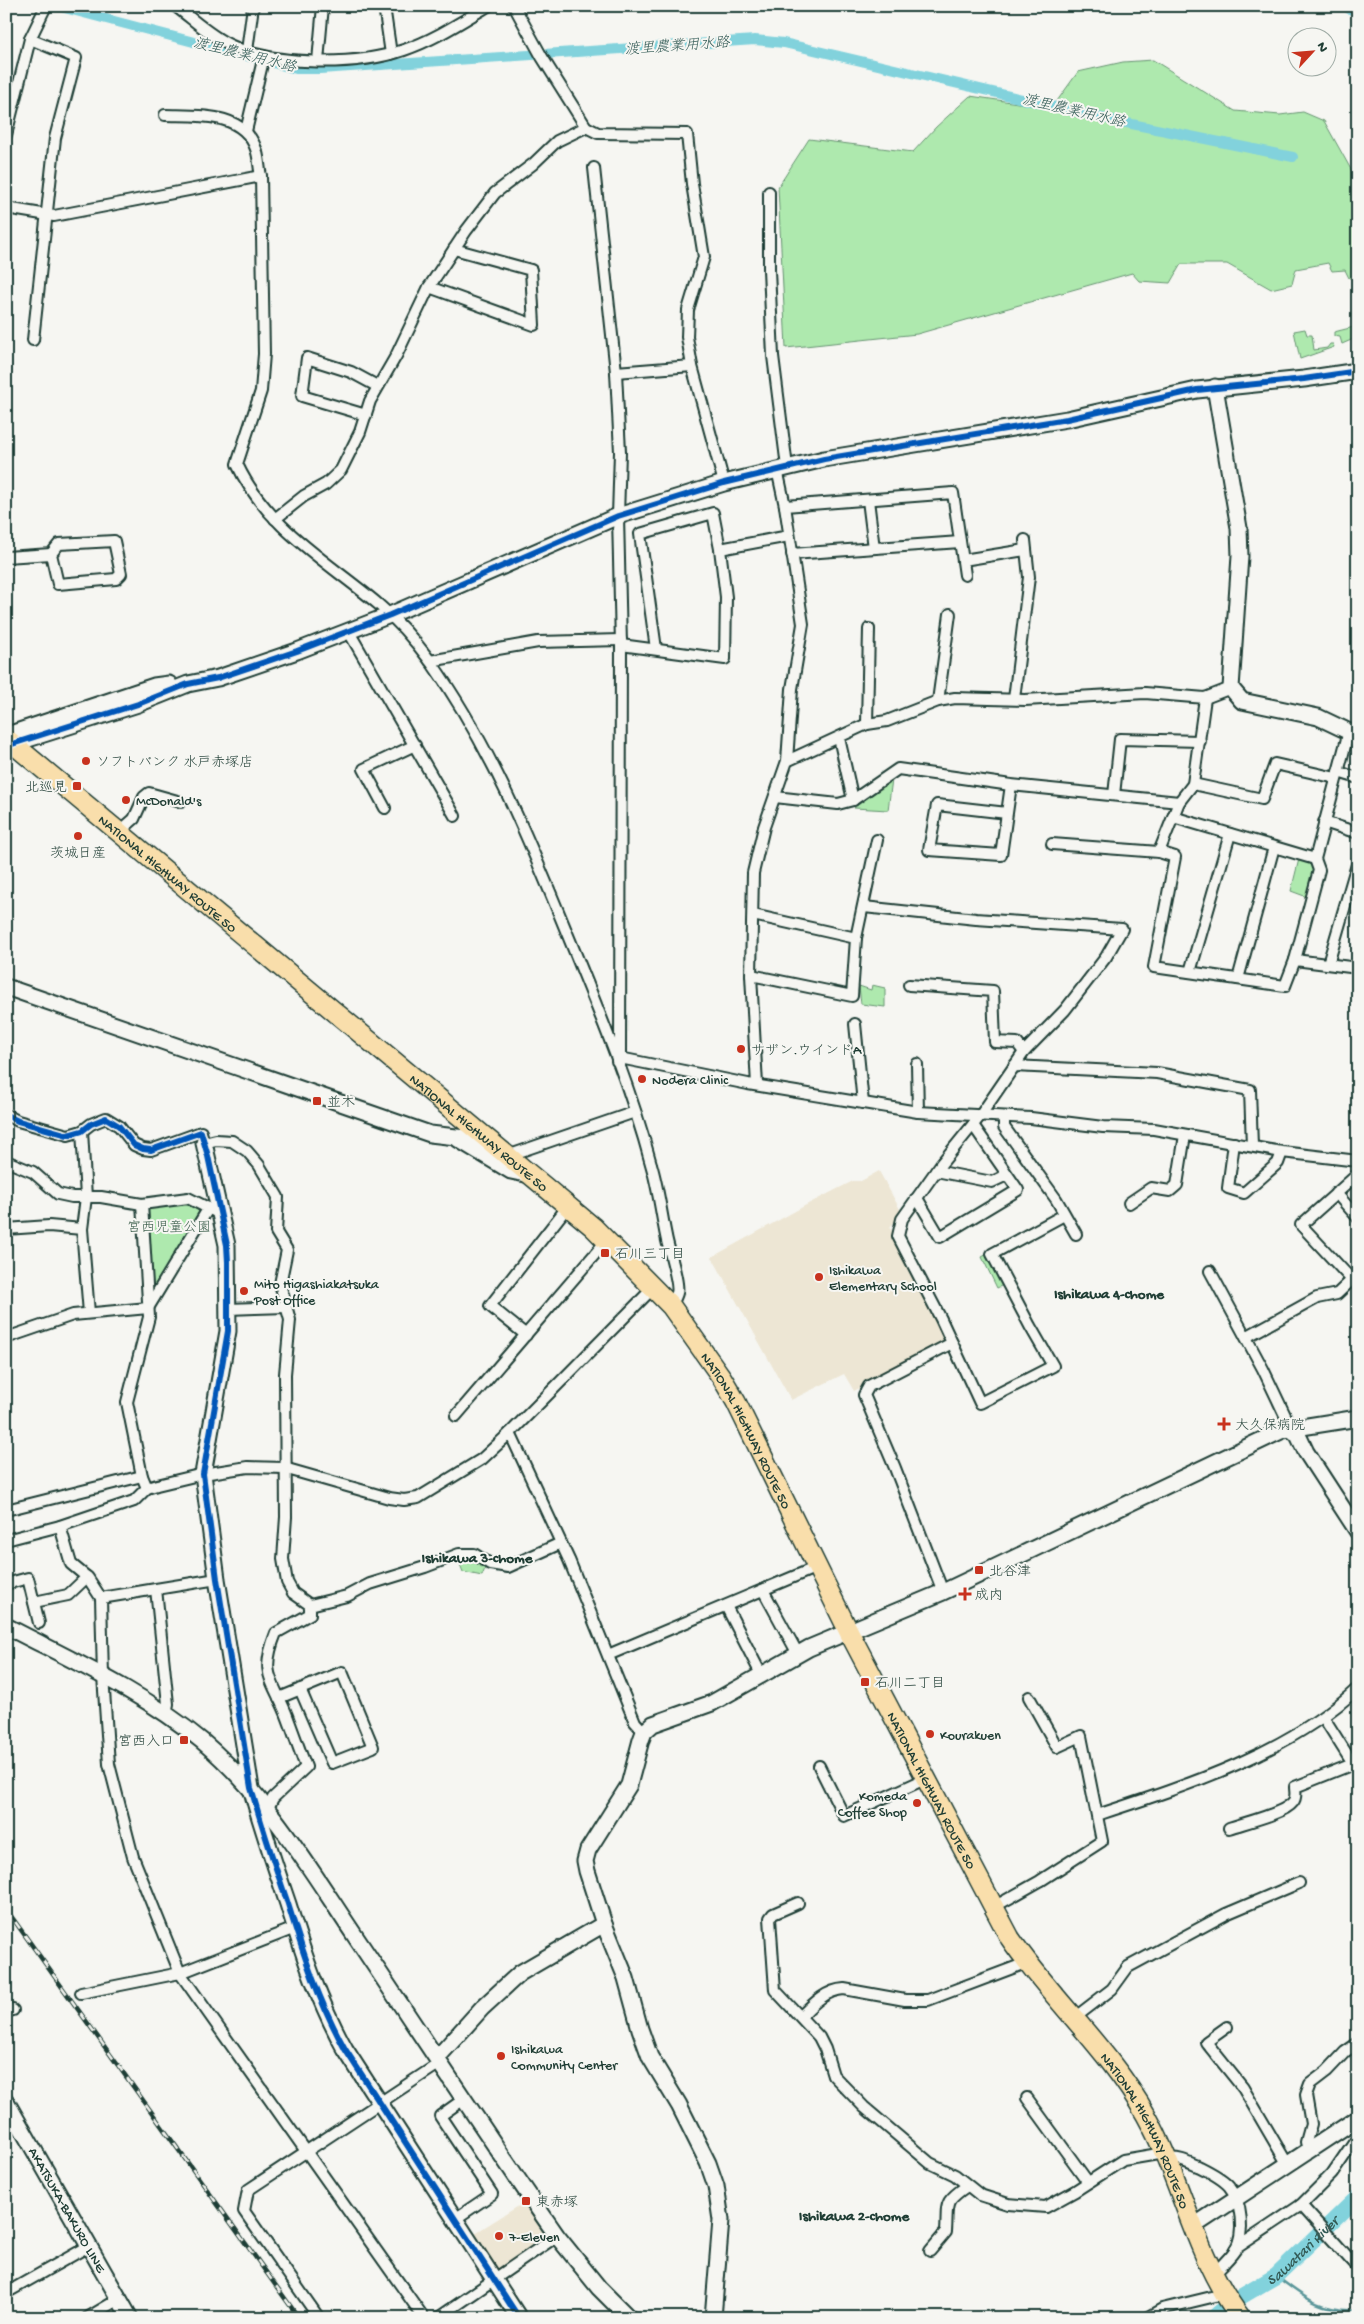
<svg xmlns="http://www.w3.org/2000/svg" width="1364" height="2324" viewBox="0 0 1364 2324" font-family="'Gochi Hand','Klee One',sans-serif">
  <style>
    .built { fill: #ede6d4 }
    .green { fill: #aee9ae; stroke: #669371 }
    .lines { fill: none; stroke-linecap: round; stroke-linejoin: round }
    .stream { stroke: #5a9699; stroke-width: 2.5 }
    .canal { stroke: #82d2dc; stroke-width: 10 }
    .river { stroke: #82d2dc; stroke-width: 16 }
    .street-casing { stroke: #1f3d34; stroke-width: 14 }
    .secondary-casing { stroke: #1f3d34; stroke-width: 19 }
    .highway-casing { stroke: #1f3d34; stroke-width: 22 }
    .street { stroke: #f6f6f2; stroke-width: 10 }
    .secondary { stroke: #f6f6f2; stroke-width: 15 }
    .highway { stroke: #f9deab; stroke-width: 19 }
    .rail-casing { stroke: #1f3d34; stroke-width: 4.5 }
    .rail { stroke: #f6f6f2; stroke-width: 2.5; stroke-dasharray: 8; stroke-linecap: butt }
    .cycleway-casing { stroke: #f6f6f2; stroke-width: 9 }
    .cycleway { stroke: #0057b8; stroke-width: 6 }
    .poi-dot { fill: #c8321e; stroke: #f6f6f2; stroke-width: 2 }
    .labels { text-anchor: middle; stroke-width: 4; stroke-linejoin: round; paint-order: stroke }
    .poi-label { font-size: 14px; fill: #1f3d34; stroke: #f6f6f2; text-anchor: start }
    .street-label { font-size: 14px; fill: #1f3d34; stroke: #f6f6f2 }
    .park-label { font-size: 14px; fill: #3c5f4c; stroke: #f6f6f2 }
    .water-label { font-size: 15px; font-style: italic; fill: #335b56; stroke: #f6f6f2 }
    .neighbourhood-label { font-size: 15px; font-weight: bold; fill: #1f3d34; stroke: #f6f6f2 }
  </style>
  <rect width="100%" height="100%" fill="#f6f6f2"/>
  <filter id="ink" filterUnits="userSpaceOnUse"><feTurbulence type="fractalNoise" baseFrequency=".02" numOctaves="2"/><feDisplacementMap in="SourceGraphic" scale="10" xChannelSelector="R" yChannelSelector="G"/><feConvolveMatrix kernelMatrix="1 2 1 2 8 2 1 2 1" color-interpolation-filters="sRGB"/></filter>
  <g filter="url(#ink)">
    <g class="built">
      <polygon points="879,1171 902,1213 890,1227 946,1339 943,1342 854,1391 844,1374 791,1400 712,1257 808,1204 853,1181 861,1181"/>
      <polygon points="525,2202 547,2235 545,2239 499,2270 494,2269 472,2235"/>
    </g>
    <g class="green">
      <polygon points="1153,60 1235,111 1280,115 1303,112 1324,121 1358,182 1358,278 1349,278 1345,270 1332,271 1328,263 1296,269 1292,284 1271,289 1227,264 1181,264 1170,283 1139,281 1132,273 917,334 786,348 778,187 809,139 913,152 936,127 970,96 1052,108 1078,72 1123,62"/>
      <polygon points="1358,311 1358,337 1342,344 1340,337 1334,336 1334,332 1354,327 1352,314"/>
      <polygon points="1305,329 1307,335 1312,335 1314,350 1327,348 1330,344 1333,344 1334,347 1300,359 1294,331"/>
      <polygon points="892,779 888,810 854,808"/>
      <polygon points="1299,859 1311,862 1314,869 1307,897 1291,891"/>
      <polygon points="872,985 885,988 885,1007 861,1004 859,986 871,990"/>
      <polygon points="187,1203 201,1213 158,1287 150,1287 148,1207"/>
      <polygon points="989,1253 1005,1284 997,1288 982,1257"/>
      <polygon points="472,1558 486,1566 482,1576 463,1572 458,1559"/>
    </g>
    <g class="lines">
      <path class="stream" d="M1276 2276C1304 2297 1320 2312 1358 2310"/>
      <polyline class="canal" points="57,6 296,69 320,69 755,40 784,43 1112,120 1293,157"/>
      <g class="river">
        <polyline points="1350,6 1358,9"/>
        <path id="s1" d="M1242 2296 1276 2276 1358 2197"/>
        <polyline points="1213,2318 1221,2311"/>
      </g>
      <defs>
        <g id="street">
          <path d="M175 6C193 19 211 37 232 46 277 66 357 66 404 50 434 40 461 22 488 6"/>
          <polyline points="384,6 391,54"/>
          <polyline points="514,6 542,57 586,127 598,133 687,134 692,184 704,257 688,310 687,337 692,366 724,483"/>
          <polyline points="30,39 76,58 55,138 33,340"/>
          <polyline points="247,51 253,6"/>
          <polyline points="318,61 323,6"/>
          <path d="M165 115C197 116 243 111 256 149 259 157 259 168 261 176L264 354 261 391 237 464C266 527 327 561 378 604 397 620 416 642 431 662 490 745 529 840 567 933 598 1009 630 1085 651 1164 658 1187 661 1212 666 1236 668 1248 680 1284 677 1293 676 1297 673 1302 671 1306"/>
          <polyline points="246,131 264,56"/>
          <polyline points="6,135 30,39 46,6"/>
          <polyline points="594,168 616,372 620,452 618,516 621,645 620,1058"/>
          <polyline points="769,192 769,270 773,356 787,467"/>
          <polyline points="6,208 54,216 261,176"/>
          <polyline points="429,287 534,325 531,270 454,249"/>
          <polyline points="616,372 692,366"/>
          <polyline points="366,415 302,396 307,358 351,372 377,386"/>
          <polyline points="868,500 874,548"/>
          <polyline points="785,506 953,493 965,575"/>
          <polyline points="275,519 304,496 326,484 341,470 360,432 370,401 396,356 429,287 466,231 495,193 533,164 557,141 586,127"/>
          <polygon points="114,541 121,574 116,579 58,584 51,554 59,544"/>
          <polyline points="792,554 960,542"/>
          <polyline points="6,557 51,554"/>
          <polyline points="963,560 1025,550"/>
          <polyline points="349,632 455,816"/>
          <polyline points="621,645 725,659 726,597 720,549 789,536"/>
          <polyline points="656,649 640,534 713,513 720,549"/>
          <polyline points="430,661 538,642 621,640"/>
          <polyline points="1014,699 1029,577 1025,540"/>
          <polyline points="938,701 950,614"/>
          <polyline points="867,724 869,629"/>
          <polyline points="839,738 853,800"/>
          <polyline points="787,761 867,724 887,721 938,701 955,698 1025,700 1145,693 1205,698 1231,688"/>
          <polyline points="1338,772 1358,778"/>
          <polyline points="1193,784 1262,799 1275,764 1336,778"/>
          <polyline points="1114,795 1120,739 1200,741"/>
          <polyline points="775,797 838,804 853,800 898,769 1011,785 1179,802"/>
          <polyline points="385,808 364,769 415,745"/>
          <polyline points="1007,813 937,805 929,850 1001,855 1011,785"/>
          <polyline points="1173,817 1315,859"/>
          <polyline points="1324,822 1358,833"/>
          <polyline points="119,832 134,819 144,797 149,793 181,802"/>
          <polyline points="1052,844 1159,852 1175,857 1154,967 1285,986 1295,960 1319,870 1315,859 1349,731"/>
          <polyline points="1159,852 1179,802 1193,784 1205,698"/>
          <polyline points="864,907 976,919 1122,929 1106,957 1065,1010 1024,1052 980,1116 941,1164 902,1219 898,1236 941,1319 980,1403 1053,1366 1030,1326 992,1254 1064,1215"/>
          <polyline points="753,915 856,938"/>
          <polyline points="1295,960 1358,968"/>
          <polyline points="1328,964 1358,861"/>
          <polyline points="1190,972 1230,834"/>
          <polyline points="751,975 852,996 856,938 877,840"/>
          <polyline points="1238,979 1274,847"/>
          <polyline points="909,985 993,991 995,1042 1017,1043 1024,1052"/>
          <polyline points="855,1024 863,1103"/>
          <polyline points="617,1061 620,1058 748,1084 918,1112 1031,1118 1103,1127 1154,1129 1282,1152 1358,1161"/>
          <polyline points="917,1064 918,1112"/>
          <polyline points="1014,1066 1157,1073 1250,1090 1252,1146"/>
          <polyline points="757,1085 751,975 753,873 764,827 787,761 792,689 803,624 785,506 777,469"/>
          <polyline points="6,1115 18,1121 68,1135 82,1131 91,1124 106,1118 119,1126 134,1145 143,1149 151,1150 201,1132 204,1143 216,1140 232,1141 247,1151 259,1165 278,1197 276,1232 287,1250 280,1284 290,1320 285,1374 286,1517 283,1559 287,1582 293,1593 310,1605"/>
          <polyline points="1004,1117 1004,1127 1056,1199 1076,1234"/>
          <polyline points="82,1131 86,1197 82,1229 89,1313"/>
          <polyline points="1234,1143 1228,1188 1244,1193 1278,1163 1282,1152"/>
          <polyline points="507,1156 635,1112"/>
          <polyline points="6,1161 33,1172 58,1194 72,1197 101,1197 142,1204 188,1198 214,1211"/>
          <polyline points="936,1171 992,1182 1007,1175"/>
          <polyline points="1336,1193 1358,1218"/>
          <polyline points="917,1198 940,1237 1018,1190 973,1125"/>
          <polyline points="1129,1203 1151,1188 1170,1191 1177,1185 1185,1135"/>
          <polyline points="142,1204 149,1317 127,1402 142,1476 147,1488"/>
          <polyline points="6,1229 49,1226 82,1229"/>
          <polyline points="1210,1271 1263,1369 1292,1430"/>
          <polyline points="1352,1280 1301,1225 1358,1174"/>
          <polyline points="228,1309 286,1307"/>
          <polyline points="526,1335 490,1306 568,1206"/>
          <polyline points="1246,1337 1317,1298 1337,1294 1358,1274"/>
          <polyline points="6,1338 73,1315 148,1308 208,1209"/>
          <polyline points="456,1416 607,1240"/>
          <polyline points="510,1433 569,1560 635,1722 644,1732"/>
          <polyline points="6,1510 142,1476"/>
          <polyline points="60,1526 71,1564 88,1578 101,1598"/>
          <polyline points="6,1540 60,1526 134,1501 147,1488 157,1485 203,1474 248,1467 284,1468 389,1498 404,1500 418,1498 482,1459 510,1433 654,1287"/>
          <polyline points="217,1579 101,1598 103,1676 109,1764 133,1857 180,1973 424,2318"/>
          <polyline points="6,1584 28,1578 39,1623"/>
          <polyline points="156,1589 168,1704 166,1714"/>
          <polyline points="763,1590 798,1654"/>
          <polyline points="943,1592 895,1468 864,1395 869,1386 952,1343"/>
          <polyline points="34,1602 68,1595 87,1577"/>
          <polyline points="726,1606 762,1676"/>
          <polyline points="608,1655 817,1567"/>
          <polyline points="279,1698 342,1672 373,1747 332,1763 300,1689"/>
          <polyline points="819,1766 844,1816 925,1779"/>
          <path d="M268 1808 273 1798 306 1767C299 1749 293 1731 286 1713 271 1678 260 1673 276 1633L310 1614V1605L347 1596 370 1584 425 1567 459 1554H474L490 1564 508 1567 561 1543"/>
          <path d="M1097 1815C1186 1786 1289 1753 1358 1688"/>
          <path d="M1229 1828C1243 1823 1284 1814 1293 1802 1297 1797 1295 1792 1295 1787L1353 1764 1324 1718"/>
          <polyline points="798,1903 773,1914 770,1918 775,1990 819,2037 825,2049 833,2075 864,2107 930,2163 955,2175 980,2195 1008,2204 1046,2207 1075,2191 1123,2160 1164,2153"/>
          <polyline points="992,1908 1040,1881 1102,1841 1081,1736 1057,1747 1029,1697"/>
          <polyline points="81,1993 180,1973 295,1928"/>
          <polyline points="6,2012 13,2010"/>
          <path d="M801 2016C813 2004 826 1990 844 1989L905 2000H928L1026 1963"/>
          <polyline points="1073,2019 1112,1989 1128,1967 1226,1914 1299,1883"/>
          <polyline points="1227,2027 1206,2042 1243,2088 1288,2165"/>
          <polyline points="1027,2098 1088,2182"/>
          <polyline points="1308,2151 1306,2142 1311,2124 1306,2095 1310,2084 1327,2071 1345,2052 1358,2043"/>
          <path d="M1167 2159C1180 2157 1188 2162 1200 2167 1210 2172 1222 2178 1229 2186 1242 2201 1245 2234 1235 2250 1229 2259 1221 2266 1214 2273"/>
          <polyline points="1301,2205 1356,2266 1358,2264"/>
          <polyline points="455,2219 492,2194 440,2116 464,2099"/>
          <polyline points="1235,2249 1301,2205 1332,2174 1358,2136"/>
          <path d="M930 2251 946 2232C948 2204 942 2203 967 2186"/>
          <polyline points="6,2293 89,2246"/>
          <polyline points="87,2318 119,2299"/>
          <polyline points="319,2318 244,2211 248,2190 440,2063"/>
          <polyline points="438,2318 557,2236"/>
          <polyline points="1146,2318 1162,2309 1224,2294"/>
        </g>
        <g id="secondary">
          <polyline points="1215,387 1239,528 1240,556 1231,688 1242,701 1318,717 1358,736"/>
          <polyline points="10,734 154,686 169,684"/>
          <polyline points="6,746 138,704 188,684 218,678 297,651 390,615 618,516 724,483 824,459 1067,419 1197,390 1304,379 1358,371"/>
          <polyline points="6,987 430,1134 465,1138 477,1131"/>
          <polyline points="458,1139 511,1171 530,1175"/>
          <path d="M204 1143 227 1245 228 1331 203 1474 217 1579 251 1788C262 1827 275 1866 288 1904 304 1956 319 2002 345 2049L519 2318"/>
          <polyline points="1292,1430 1298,1435 1306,1452 1358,1532"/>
          <path d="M6 1626C73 1661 143 1692 202 1741 267 1796 308 1866 355 1936 422 2036 488 2137 557 2236L599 2288 629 2318"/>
          <polyline points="604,1924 626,1978 640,2029 650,2057 679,2105 708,2163 716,2186 721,2220 713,2318"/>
          <polyline points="437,2058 482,2008 520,1973 604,1924 587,1871 585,1861 588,1850 629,1785 641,1740 644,1732 653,1724 712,1703 809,1648 943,1592 1283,1430 1358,1418"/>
          <path id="s2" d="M6 2101 130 2318"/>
          <polyline points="1194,2226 1358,2118"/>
        </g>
        <g id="highway">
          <path id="s3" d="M6 738 593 1227 671 1306 722 1378 736 1402 849 1632 1010 1938C1052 2000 1110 2050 1146 2115 1182 2180 1195 2258 1241 2318"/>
        </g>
      </defs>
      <use href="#street" class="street-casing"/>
      <use href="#secondary" class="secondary-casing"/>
      <use href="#highway" class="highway-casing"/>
      <use href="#street" class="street"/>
      <use href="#secondary" class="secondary"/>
      <use href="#highway" class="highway"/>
      <defs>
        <polyline id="rail" points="6,1909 299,2318"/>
      </defs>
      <use href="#rail" class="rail-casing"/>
      <use href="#rail" class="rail"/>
      <defs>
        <g id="cycleway">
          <polyline points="6,746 138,704 188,684 218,678 297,651 390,615 618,516 724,483 824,459 1067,419 1197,390 1304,379 1358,371"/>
          <path d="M6 1115 18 1121 68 1135 82 1131 91 1124 106 1118 119 1126 134 1145 143 1149 151 1150 201 1132 208 1156 227 1245 228 1262V1331L203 1474 217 1579 251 1788C262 1827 275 1866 288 1904 304 1956 319 2002 345 2049L519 2318"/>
        </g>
      </defs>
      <use href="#cycleway" class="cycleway-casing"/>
      <use href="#cycleway" class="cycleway"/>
    </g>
  </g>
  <g class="poi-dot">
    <circle cx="86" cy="761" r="5"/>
    <rect x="72" y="781" width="10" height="10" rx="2.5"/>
    <circle cx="126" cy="800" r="5"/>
    <circle cx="78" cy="836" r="5"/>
    <circle cx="741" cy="1049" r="5"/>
    <circle cx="642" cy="1079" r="5"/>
    <rect x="312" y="1096" width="10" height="10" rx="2.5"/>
    <rect x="600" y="1248" width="10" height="10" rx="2.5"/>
    <circle cx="819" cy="1277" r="5"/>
    <circle cx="244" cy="1291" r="5"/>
    <path d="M1221.5 1416.5h5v5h5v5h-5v5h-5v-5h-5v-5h5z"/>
    <rect x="974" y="1565" width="10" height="10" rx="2.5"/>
    <path d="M962.5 1586.5h5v5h5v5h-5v5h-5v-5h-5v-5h5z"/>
    <rect x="860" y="1677" width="10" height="10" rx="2.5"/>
    <circle cx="930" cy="1734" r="5"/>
    <rect x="179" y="1735" width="10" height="10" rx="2.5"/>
    <circle cx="917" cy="1803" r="5"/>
    <circle cx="501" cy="2056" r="5"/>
    <rect x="521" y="2196" width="10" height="10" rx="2.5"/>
    <circle cx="499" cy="2236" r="5"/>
  </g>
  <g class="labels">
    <g class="poi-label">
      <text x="96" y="766">ソフトバンク 水戸赤塚店</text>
      <text x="67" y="791" text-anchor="end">北巡見</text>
      <text x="136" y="805">McDonald's</text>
      <text x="78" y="857" text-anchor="middle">茨城日産</text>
      <text x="751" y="1054">サザン.ウインドA</text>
      <text x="652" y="1084">Nodera Clinic</text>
      <text x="327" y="1106">並木</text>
      <text x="615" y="1258">石川三丁目</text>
      <text x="829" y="1274">Ishikawa<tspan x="829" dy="16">Elementary School</tspan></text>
      <text x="254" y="1288">Mito Higashiakatsuka<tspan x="254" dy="16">Post Office</tspan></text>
      <text x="1235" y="1429">大久保病院</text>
      <text x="989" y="1575">北谷津</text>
      <text x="975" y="1599">成内</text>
      <text x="875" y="1687">石川二丁目</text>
      <text x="940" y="1739">Kourakuen</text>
      <text x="174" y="1745" text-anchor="end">宮西入口</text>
      <text x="907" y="1800" text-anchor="end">Komeda<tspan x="907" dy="16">Coffee Shop</tspan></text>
      <text x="511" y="2053">Ishikawa<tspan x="511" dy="16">Community Center</tspan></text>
      <text x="536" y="2206">東赤塚</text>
      <text x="509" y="2241">7-Eleven</text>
    </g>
    <g class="street-label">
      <text dy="5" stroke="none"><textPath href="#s3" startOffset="211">NATIONAL HIGHWAY ROUTE 50</textPath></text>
      <text dy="5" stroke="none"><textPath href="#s3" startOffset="616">NATIONAL HIGHWAY ROUTE 50</textPath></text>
      <text dy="5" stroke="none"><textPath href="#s3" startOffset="1021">NATIONAL HIGHWAY ROUTE 50</textPath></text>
      <text dy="5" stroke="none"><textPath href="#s3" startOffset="1426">NATIONAL HIGHWAY ROUTE 50</textPath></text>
      <text dy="5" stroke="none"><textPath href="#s3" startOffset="1830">NATIONAL HIGHWAY ROUTE 50</textPath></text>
      <text dy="5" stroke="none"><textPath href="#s2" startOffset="125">AKATSUKA-BAKURO LINE</textPath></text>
    </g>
    <g class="park-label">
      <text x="169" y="1231">宮西児童公園</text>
    </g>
    <g class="water-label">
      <text transform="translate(677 45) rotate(-4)" y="5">渡里農業用水路</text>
      <text transform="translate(245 54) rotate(14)" y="5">渡里農業用水路</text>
      <text transform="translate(1074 110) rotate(13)" y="5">渡里農業用水路</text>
      <text dy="5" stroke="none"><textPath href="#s1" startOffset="76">Sawatari River</textPath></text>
    </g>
    <g class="neighbourhood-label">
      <text x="1109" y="1298">Ishikawa 4-chome</text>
      <text x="477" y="1562">Ishikawa 3-chome</text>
      <text x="854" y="2220">Ishikawa 2-chome</text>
    </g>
  </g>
  <rect width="1364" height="2324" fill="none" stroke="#f6f6f2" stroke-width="25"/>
  <rect x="12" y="12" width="1339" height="2299" fill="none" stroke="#1f3d34" stroke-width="2" filter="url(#ink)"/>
  <g transform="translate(1312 52) rotate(64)"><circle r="24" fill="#f6f6f2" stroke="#a0aca6"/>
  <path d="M0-4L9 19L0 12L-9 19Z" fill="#c8321e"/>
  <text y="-8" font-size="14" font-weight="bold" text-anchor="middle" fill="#1f3d34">N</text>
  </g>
</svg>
